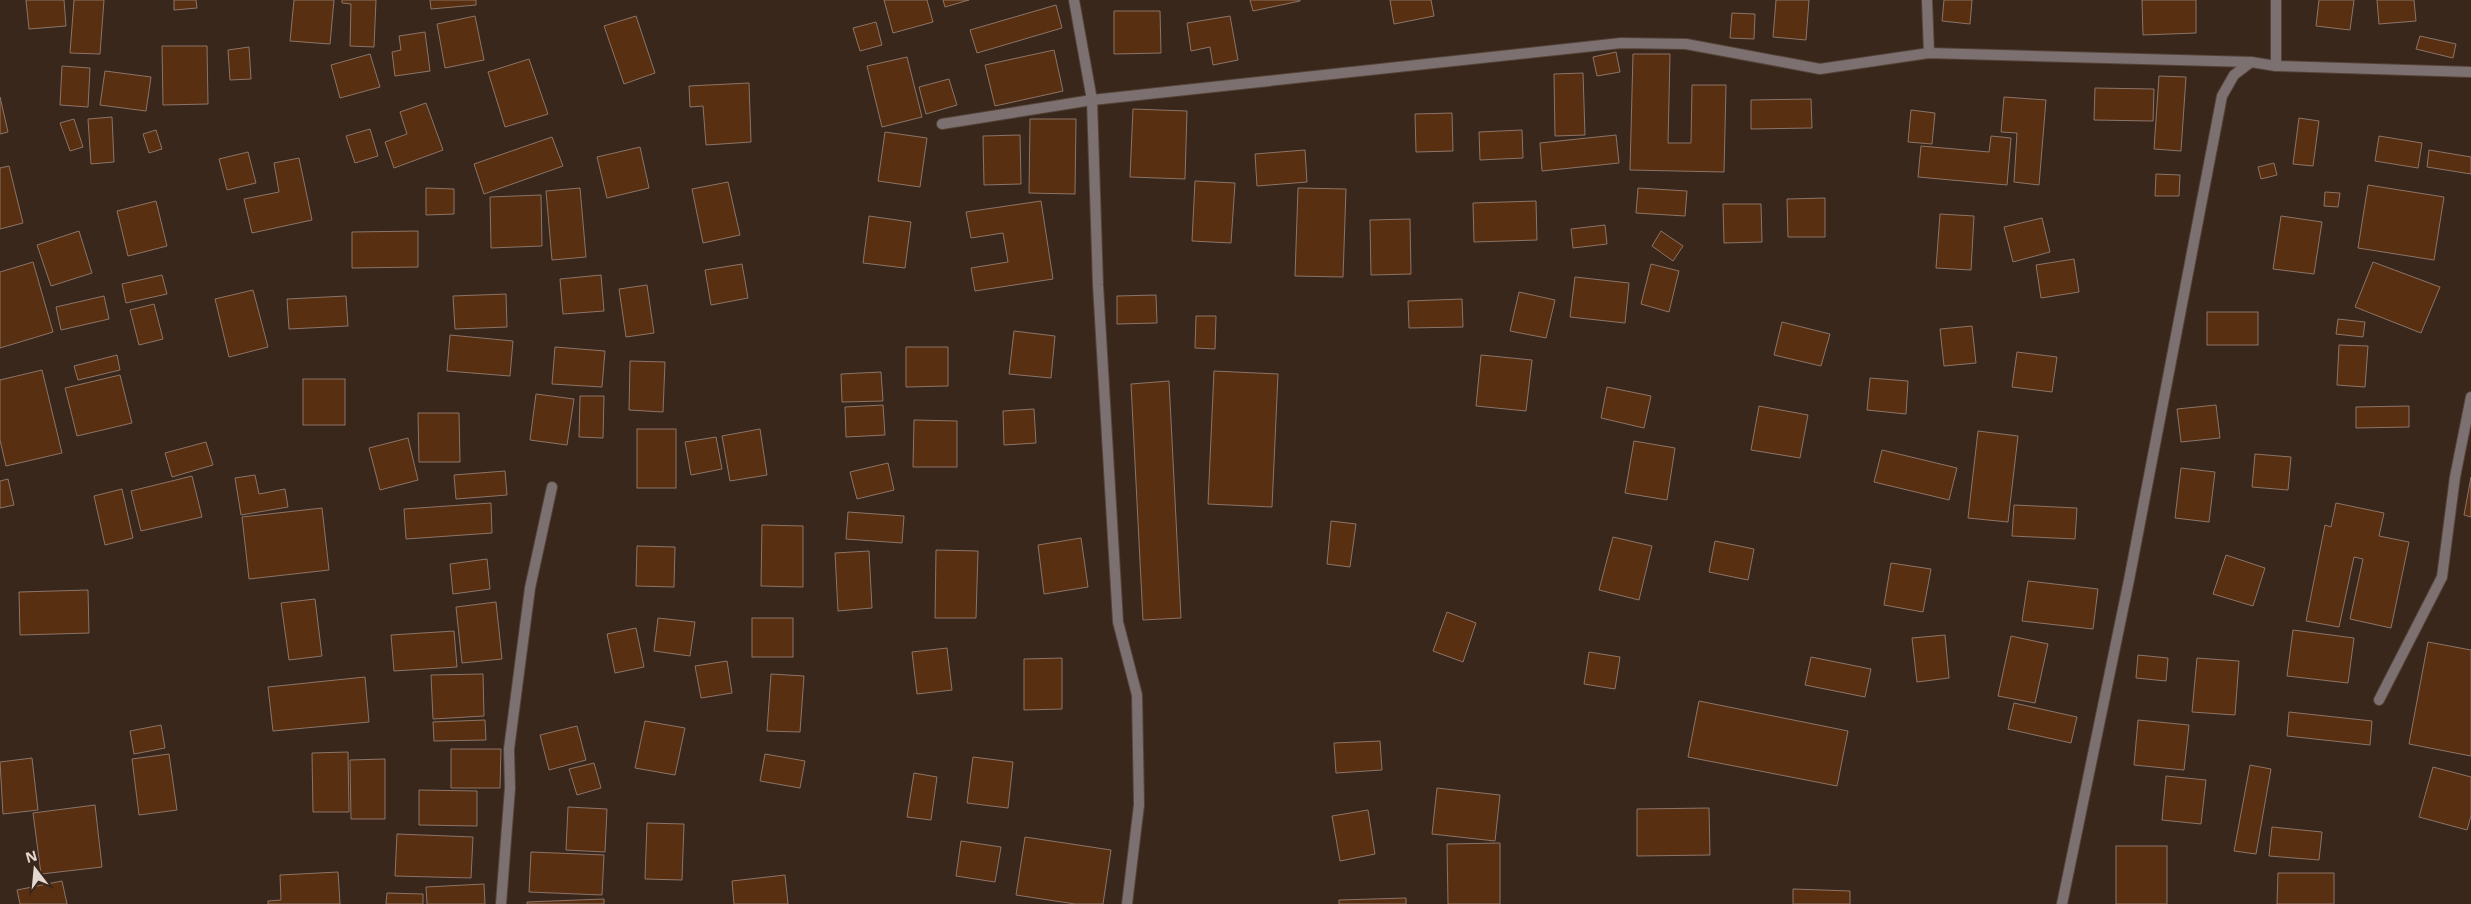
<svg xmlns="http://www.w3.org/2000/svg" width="2471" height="904" viewBox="0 0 2471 904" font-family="'Open Sans',sans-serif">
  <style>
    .building { fill: #592f11; stroke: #8b7467 }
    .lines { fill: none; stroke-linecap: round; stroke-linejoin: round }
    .street-casing { stroke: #554338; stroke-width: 12 }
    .street { stroke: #7c7070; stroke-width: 10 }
  </style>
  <rect width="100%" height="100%" fill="#3a271b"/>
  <g class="building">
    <polygon points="26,0 64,0 66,26 29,29"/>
    <polygon points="74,0 104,0 100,54 70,53"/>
    <polygon points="174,0 196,0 197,8 174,10"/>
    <polygon points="294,0 334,0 330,44 290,41"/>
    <polygon points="342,0 376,0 374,47 350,46 351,4 342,3"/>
    <polygon points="430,0 476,0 476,5 431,9"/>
    <polygon points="884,0 927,0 933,22 893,33"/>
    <polygon points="943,0 969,0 945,7"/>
    <polygon points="1250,0 1300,0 1300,1 1253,11"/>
    <polygon points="1390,0 1431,0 1434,16 1394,24"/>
    <polygon points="1776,0 1809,0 1806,40 1773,37"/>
    <polygon points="1944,0 1972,0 1970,24 1942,21"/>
    <polygon points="2142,0 2196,0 2196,33 2143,35"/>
    <polygon points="2319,0 2354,0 2350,30 2316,26"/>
    <polygon points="2377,0 2414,0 2416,21 2379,24"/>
    <polygon points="1056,5 1062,28 977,53 970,30"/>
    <polygon points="1114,11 1160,11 1161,53 1114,54"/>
    <polygon points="1732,13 1755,14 1754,39 1730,38"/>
    <polygon points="475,16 484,60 445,68 437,24"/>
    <polygon points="636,16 655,73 624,84 604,26"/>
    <polygon points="1230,16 1238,60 1213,65 1210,47 1191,51 1187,23"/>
    <polygon points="876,22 882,45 860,51 853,28"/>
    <polygon points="425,32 430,71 395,76 392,52 401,50 399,36"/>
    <polygon points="2420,36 2456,44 2453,58 2416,49"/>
    <polygon points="162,46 207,46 208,104 163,105"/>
    <polygon points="249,47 251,79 230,80 228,50"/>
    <polygon points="1054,50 1063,91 995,106 985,65"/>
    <polygon points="1616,52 1620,72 1597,76 1593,57"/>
    <polygon points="370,54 380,87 340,98 331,65"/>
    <polygon points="1633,54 1670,54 1668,143 1691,143 1692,85 1726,85 1724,172 1630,170"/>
    <polygon points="907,57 922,117 882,127 867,66"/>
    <polygon points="529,59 548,114 505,127 488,72"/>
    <polygon points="62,66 90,68 88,107 60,105"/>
    <polygon points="105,71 151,77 146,111 100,105"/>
    <polygon points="1583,73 1585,135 1555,136 1554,74"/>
    <polygon points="2159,76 2186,77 2181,151 2154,149"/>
    <polygon points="949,79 957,105 926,114 919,87"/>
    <polygon points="749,83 751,142 706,145 703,106 690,107 689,86"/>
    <polygon points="2095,88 2154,89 2153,121 2094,120"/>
    <polygon points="0,97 8,132 0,134"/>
    <polygon points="2004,97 2046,100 2039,185 2014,182 2017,133 2001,132"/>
    <polygon points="1811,99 1812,128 1751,129 1751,100"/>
    <polygon points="426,103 443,150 394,168 385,142 407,134 400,112"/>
    <polygon points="1133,109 1187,111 1185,179 1130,177"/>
    <polygon points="1911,110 1935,113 1932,144 1908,142"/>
    <polygon points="1452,113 1453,151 1416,152 1415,114"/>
    <polygon points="112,117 114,162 91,164 88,119"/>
    <polygon points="2299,118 2319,121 2313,166 2293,164"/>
    <polygon points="74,119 83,147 70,151 60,123"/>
    <polygon points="1030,119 1076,119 1075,194 1029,193"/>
    <polygon points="370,129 378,156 355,163 346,136"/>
    <polygon points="156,130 162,149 149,153 143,134"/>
    <polygon points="1522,130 1523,158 1480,160 1479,132"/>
    <polygon points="885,132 927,138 920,187 878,181"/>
    <polygon points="1020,135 1021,184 984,185 983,136"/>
    <polygon points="1616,135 1619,163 1542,171 1540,143"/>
    <polygon points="1991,136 2011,138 2007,185 1918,177 1921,146 1989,152"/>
    <polygon points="2379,136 2422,143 2418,168 2375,161"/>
    <polygon points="552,137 563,166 484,194 474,164"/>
    <polygon points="640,147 649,188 607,198 597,157"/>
    <polygon points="1305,150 1307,182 1257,186 1255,154"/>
    <polygon points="2429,150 2471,157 2471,174 2427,167"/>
    <polygon points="248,152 256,183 227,190 219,159"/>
    <polygon points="299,158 312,220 252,233 244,199 279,192 274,163"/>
    <polygon points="2274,163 2277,175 2261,179 2258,167"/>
    <polygon points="9,166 23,223 0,229 0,168"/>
    <polygon points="2156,174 2180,175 2179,196 2155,196"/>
    <polygon points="1195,181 1235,183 1231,243 1192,241"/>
    <polygon points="728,182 740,235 703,243 692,189"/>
    <polygon points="2368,185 2444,197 2434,260 2358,248"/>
    <polygon points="426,188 454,189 454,214 426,215"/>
    <polygon points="580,188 586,257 552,260 546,191"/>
    <polygon points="1298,188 1346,189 1343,277 1295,276"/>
    <polygon points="1638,188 1687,191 1685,216 1636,213"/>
    <polygon points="2325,192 2340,193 2338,207 2324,206"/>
    <polygon points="541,195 542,246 491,248 490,197"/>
    <polygon points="1825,198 1825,237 1788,237 1787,199"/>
    <polygon points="156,201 167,246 128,256 117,211"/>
    <polygon points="1041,201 1053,279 975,291 971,268 1008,262 1003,233 971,238 966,212"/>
    <polygon points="1536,201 1537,240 1474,242 1473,203"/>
    <polygon points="1723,204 1761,204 1762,242 1724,243"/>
    <polygon points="1940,214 1974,216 1971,270 1936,268"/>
    <polygon points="869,216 911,222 905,268 863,263"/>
    <polygon points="2281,216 2322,222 2314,274 2273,269"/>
    <polygon points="2042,218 2050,252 2013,262 2004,227"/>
    <polygon points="1410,219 1411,274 1371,275 1370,220"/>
    <polygon points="1605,225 1607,244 1573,248 1571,229"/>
    <polygon points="79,231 92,273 51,286 37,245"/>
    <polygon points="418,231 418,267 352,268 352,232"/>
    <polygon points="1661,231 1683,246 1673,261 1652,246"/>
    <polygon points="2074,259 2079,292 2041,298 2036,265"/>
    <polygon points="33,262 53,332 0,348 0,272"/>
    <polygon points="2373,262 2440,287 2421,333 2355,307"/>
    <polygon points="742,264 748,298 711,305 705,270"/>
    <polygon points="1651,264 1679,271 1669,312 1641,304"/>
    <polygon points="162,275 167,294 126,303 122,284"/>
    <polygon points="601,275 604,311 563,314 560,279"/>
    <polygon points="1575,277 1629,283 1625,323 1570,317"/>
    <polygon points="647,285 654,333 626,337 619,289"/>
    <polygon points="253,290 268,347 229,357 215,299"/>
    <polygon points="1519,292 1555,300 1546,338 1510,331"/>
    <polygon points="506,294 507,327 455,329 453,296"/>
    <polygon points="1156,295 1157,323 1117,324 1117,296"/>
    <polygon points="104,296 109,319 61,330 56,307"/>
    <polygon points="346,296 348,326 289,329 287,299"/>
    <polygon points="1462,299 1463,327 1409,328 1408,301"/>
    <polygon points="154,304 163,339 139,345 130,310"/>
    <rect x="2207" y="312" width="51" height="33"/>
    <polygon points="1196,316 1216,316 1215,349 1195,348"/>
    <polygon points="2338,319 2365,322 2363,337 2336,334"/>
    <polygon points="1782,322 1830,334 1821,366 1774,355"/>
    <polygon points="1972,326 1976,363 1944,366 1940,329"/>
    <polygon points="1014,331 1055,336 1051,378 1009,374"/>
    <polygon points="450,335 513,341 510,376 447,371"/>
    <polygon points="2339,345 2368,346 2365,387 2337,385"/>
    <polygon points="555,347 605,351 602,387 552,384"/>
    <polygon points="906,347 948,347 948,386 906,387"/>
    <polygon points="2017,352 2057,357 2052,392 2012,387"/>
    <polygon points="117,355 120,370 78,380 74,366"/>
    <polygon points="1481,355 1532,360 1526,411 1476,406"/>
    <polygon points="630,361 665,362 663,412 629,410"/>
    <polygon points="42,370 62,453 6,466 0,440 0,380"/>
    <polygon points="1214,371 1278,374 1272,507 1208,504"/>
    <polygon points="881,372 883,401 842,402 841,374"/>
    <polygon points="120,375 132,423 77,436 65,388"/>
    <polygon points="1870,378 1908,381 1906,414 1867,410"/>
    <rect x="303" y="379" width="42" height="46"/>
    <polygon points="1169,381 1181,618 1143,620 1131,384"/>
    <polygon points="1607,387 1651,396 1644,428 1601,418"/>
    <polygon points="536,394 574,399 567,445 530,440"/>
    <polygon points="580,396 604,396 603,438 579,437"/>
    <polygon points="883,405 885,435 846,437 845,407"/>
    <polygon points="2216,405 2220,438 2181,442 2177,409"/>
    <polygon points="1759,406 1808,415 1800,458 1751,450"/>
    <polygon points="2409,406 2409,427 2356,428 2356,407"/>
    <polygon points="1034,409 1036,443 1004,445 1003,411"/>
    <polygon points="418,413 459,413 460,462 419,462"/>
    <polygon points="914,420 957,421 957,467 913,467"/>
    <rect x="637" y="429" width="39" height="59"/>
    <polygon points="760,429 767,475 730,481 722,436"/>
    <polygon points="1978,431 2018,436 2008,522 1968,518"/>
    <polygon points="716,437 722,469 691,475 685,442"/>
    <polygon points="408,438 418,480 380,490 369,448"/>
    <polygon points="1634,441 1675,448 1667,500 1625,493"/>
    <polygon points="206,442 213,465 172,477 165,453"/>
    <polygon points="1882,450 1957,468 1949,500 1874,482"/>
    <polygon points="2255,454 2291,457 2288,490 2252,487"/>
    <polygon points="888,463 894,490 857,499 850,472"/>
    <polygon points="2181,468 2215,472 2209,522 2175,518"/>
    <polygon points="505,471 507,495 456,499 454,475"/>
    <polygon points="255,475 259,494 285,489 288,507 241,515 235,478"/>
    <polygon points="192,476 202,517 141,531 131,491"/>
    <polygon points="2471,477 2471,517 2464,515"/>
    <polygon points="8,479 14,505 0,508 0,481"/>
    <polygon points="122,489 133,538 105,545 94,496"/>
    <polygon points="491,503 492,533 406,539 404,509"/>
    <polygon points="2336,503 2384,513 2379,536 2409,542 2391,628 2350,619 2363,559 2354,557 2339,627 2306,621 2325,525 2331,527"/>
    <polygon points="2014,505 2077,508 2075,539 2012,536"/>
    <polygon points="322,508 329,570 249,579 242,517"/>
    <polygon points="848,512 904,516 902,543 846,539"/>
    <polygon points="1331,521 1356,524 1350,567 1327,564"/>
    <polygon points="762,525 803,526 803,587 761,586"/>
    <polygon points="1613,537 1652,546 1639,600 1599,590"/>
    <polygon points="1081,538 1088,587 1044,594 1038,545"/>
    <polygon points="1715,541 1754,549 1748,580 1709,572"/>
    <polygon points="637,546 675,547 674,587 636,586"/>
    <polygon points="936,550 978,551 976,618 935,618"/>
    <polygon points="869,551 872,608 838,611 835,553"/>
    <polygon points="2226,555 2265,568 2253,606 2213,594"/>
    <polygon points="487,559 490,589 453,594 450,564"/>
    <polygon points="1891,563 1931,569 1923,612 1884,605"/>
    <polygon points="2028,581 2098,589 2093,629 2022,621"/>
    <polygon points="88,590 89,633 20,635 19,592"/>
    <polygon points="315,599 322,656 289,660 281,603"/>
    <polygon points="496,602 502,659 462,663 456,607"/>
    <polygon points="1447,612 1476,623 1463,662 1433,651"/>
    <polygon points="658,618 695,622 690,656 654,651"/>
    <rect x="752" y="618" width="41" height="39"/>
    <polygon points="636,628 644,667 615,673 607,634"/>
    <polygon points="2293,630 2354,638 2348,683 2287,676"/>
    <polygon points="454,631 457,667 394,671 391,635"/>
    <polygon points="1945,635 1949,678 1917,682 1912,638"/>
    <polygon points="2011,636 2048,644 2035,703 1998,696"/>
    <polygon points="2428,642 2471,650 2471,756 2409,744"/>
    <polygon points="947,648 952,690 917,694 912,652"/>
    <polygon points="1589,652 1620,657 1615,689 1584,684"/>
    <polygon points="2138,655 2168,658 2166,681 2136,678"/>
    <polygon points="1811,657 1871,669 1865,697 1805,685"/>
    <polygon points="1062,658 1062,709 1024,710 1024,659"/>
    <polygon points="2197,658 2239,661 2235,715 2192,712"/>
    <polygon points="727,661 732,693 701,698 695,666"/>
    <polygon points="483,674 484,716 433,719 431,675"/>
    <polygon points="771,674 804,676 800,732 767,731"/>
    <polygon points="365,677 369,722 273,731 268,687"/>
    <polygon points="1699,701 1848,731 1837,786 1688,757"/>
    <polygon points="2014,703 2077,717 2071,743 2008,729"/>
    <polygon points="2289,712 2372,721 2370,745 2287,736"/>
    <polygon points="485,720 486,740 434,741 433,722"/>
    <polygon points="2138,720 2189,725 2184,770 2134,765"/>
    <polygon points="645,721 685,728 675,775 635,768"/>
    <polygon points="161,725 165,748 134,754 130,731"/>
    <polygon points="577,726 586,760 549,770 540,735"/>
    <polygon points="1380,741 1382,770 1336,773 1334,743"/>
    <polygon points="451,749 501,749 500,788 451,788"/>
    <polygon points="348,752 349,812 313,812 312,753"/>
    <polygon points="169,754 177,810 139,815 132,759"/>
    <polygon points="765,754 805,761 800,788 760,781"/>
    <polygon points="973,757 1013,762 1008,808 967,803"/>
    <polygon points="32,758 38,810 3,814 0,762"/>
    <polygon points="385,759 385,819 351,819 350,760"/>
    <polygon points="594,763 601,788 577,795 569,769"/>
    <polygon points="2250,765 2271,769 2256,854 2234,851"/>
    <polygon points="2433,767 2471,777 2471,816 2467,830 2419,817"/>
    <polygon points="914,773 937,777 931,820 907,817"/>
    <polygon points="2166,776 2206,780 2201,824 2162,820"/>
    <polygon points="1437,788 1500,795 1495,841 1432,834"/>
    <polygon points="419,790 477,791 477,826 419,825"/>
    <polygon points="95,805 102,867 41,874 33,813"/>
    <polygon points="568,807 607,809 605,852 566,850"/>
    <polygon points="1709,808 1710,855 1637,856 1637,809"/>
    <polygon points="1368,810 1375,854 1340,861 1332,816"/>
    <polygon points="647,823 684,824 682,880 645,879"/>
    <polygon points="2272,827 2322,832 2319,860 2269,856"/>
    <polygon points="397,834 473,837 471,878 395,876"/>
    <polygon points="1025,837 1111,850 1103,904 1075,904 1016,895"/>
    <polygon points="961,841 1001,847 995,882 956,876"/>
    <polygon points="1500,843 1500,904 1448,904 1447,844"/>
    <rect x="2116" y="846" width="51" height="58"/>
    <polygon points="531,852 604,855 602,895 529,892"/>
    <polygon points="338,872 340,904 268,904 268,901 281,900 280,875"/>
    <polygon points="2278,873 2334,873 2334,904 2277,904"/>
    <polygon points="785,875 788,904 734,904 732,881"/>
    <polygon points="62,881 67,904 20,904 17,890"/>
    <polygon points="484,884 485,904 427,904 426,887"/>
    <polygon points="1793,889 1850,891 1850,904 1793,904"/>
    <polygon points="387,893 423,894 423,904 386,904"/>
    <polygon points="1406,898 1406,904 1339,904 1339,900"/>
    <polygon points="604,899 604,904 527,904 527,902"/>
  </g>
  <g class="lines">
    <defs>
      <g id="street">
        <polyline points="1074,0 1092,100 1098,285 1118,622 1137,695 1139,805 1127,904"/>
        <polyline points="1927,0 1929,53"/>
        <polyline points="2276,0 2276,66"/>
        <polyline points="942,124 1092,100 1621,43 1686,44 1820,69 1929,53 2251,62 2276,66 2471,72"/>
        <polyline points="2379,700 2442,577 2455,477 2471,397"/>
        <polyline points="501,904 510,788 509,749 530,588 552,487"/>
        <polyline points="2062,904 2129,580 2222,96 2234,75 2251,62"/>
      </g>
    </defs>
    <use href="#street" class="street-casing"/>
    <use href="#street" class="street"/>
  </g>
  <g transform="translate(35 869) rotate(344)" stroke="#3a271b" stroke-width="4" paint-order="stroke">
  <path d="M0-4L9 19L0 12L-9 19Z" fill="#e4d8d0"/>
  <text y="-8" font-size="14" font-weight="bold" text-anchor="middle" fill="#e4d8d0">N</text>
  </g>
</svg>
